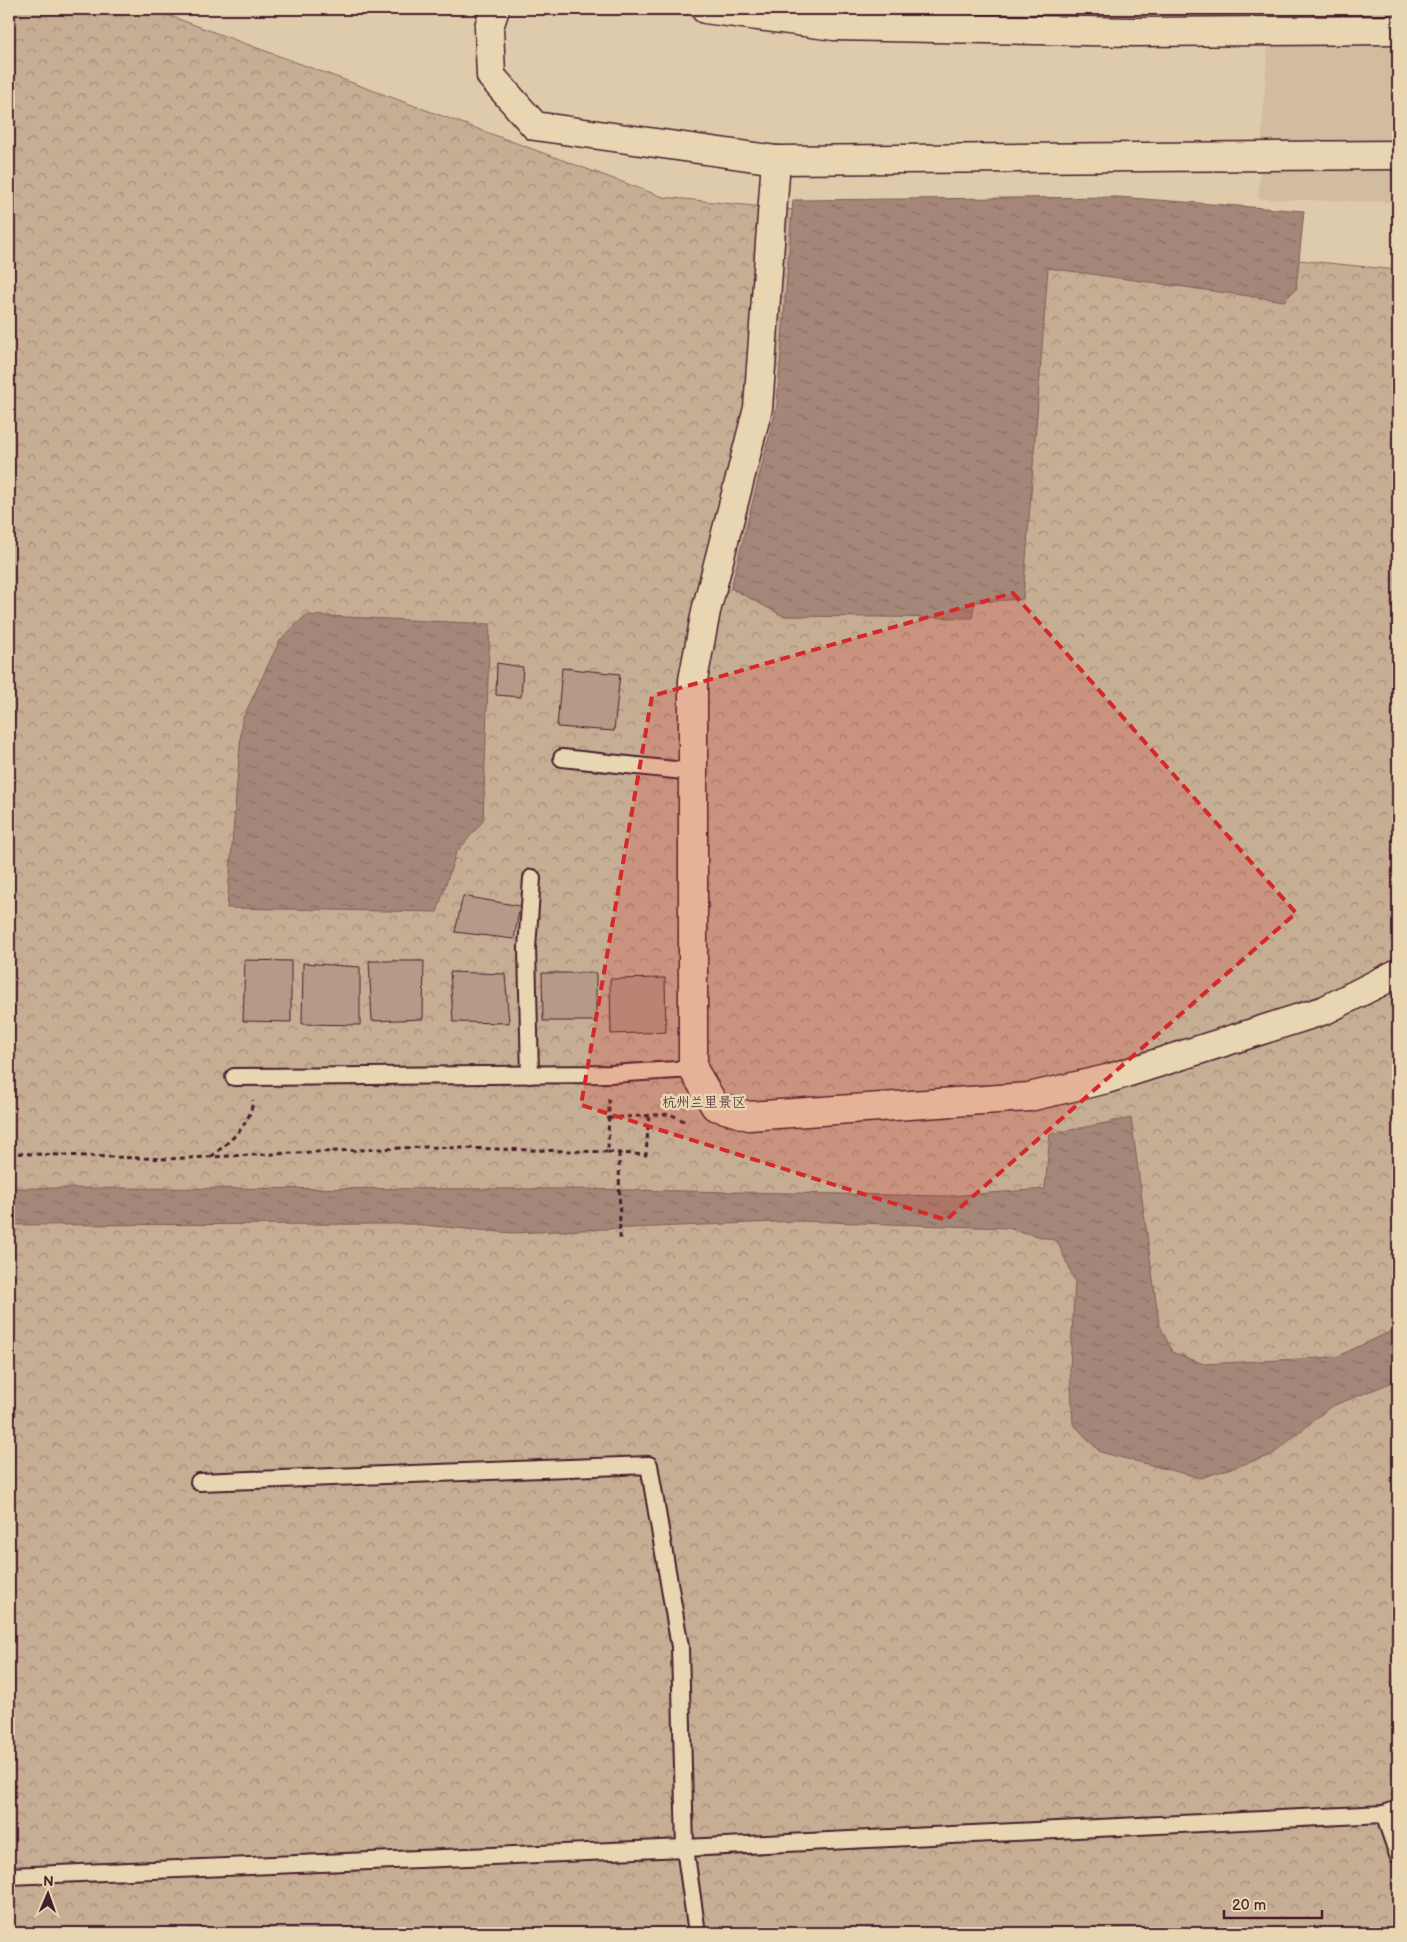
<svg xmlns="http://www.w3.org/2000/svg" width="1407" height="1942" viewBox="0 0 1407 1942" font-family="'Balsamiq Sans','LXGW WenKai TC',sans-serif">
  <style>
    .built { fill: #d2bca0 }
    .forest { fill: url(#forest-crowns); stroke: #886660 }
    .water { fill: url(#water-ripples); stroke: #805d59 }
    .building { fill: #b59a87; stroke: #4a1f2b }
    .lines { fill: none; stroke-linecap: round; stroke-linejoin: round }
    .lane-casing { stroke: #4a1f2b; stroke-width: 20 }
    .street-casing { stroke: #4a1f2b; stroke-width: 31 }
    .path { stroke: #4a1f2b; stroke-width: 3; stroke-dasharray: 5 4; stroke-linecap: butt }
    .lane { stroke: #e8d6b3; stroke-width: 16 }
    .street { stroke: #e8d6b3; stroke-width: 28 }
    .marked { fill: #d62828; fill-opacity: 0.2; stroke: #d62828; stroke-width: 4; stroke-dasharray: 10 6; stroke-linejoin: round }
    .labels { text-anchor: middle; stroke-width: 5; stroke-linejoin: round; paint-order: stroke }
    .park-label { font-size: 14px; fill: #633c40; stroke: #e8d6b3 }
  </style>
  <defs>
    <pattern id="forest-crowns" width="20" height="18" patternUnits="userSpaceOnUse" patternTransform="scale(1.25)"><rect width="20" height="18" fill="#c6ae95"/><path d="M2 6a3 3 0 1 1 6 0M12 15a3 3 0 1 1 6 0" fill="none" stroke="#a38d7a"/></pattern>
    <pattern id="water-ripples" width="26" height="14" patternUnits="userSpaceOnUse" patternTransform="scale(1.25)"><rect width="26" height="14" fill="#a48778"/><path d="M2 4q2-2 4 0t4 0M15 11q2-2 4 0t4 0" fill="none" stroke="#886e63"/></pattern>
  </defs>
  <rect width="100%" height="100%" fill="#decbab"/>
  <filter id="ink" filterUnits="userSpaceOnUse"><feTurbulence type="fractalNoise" baseFrequency=".02" numOctaves="2"/><feDisplacementMap in="SourceGraphic" scale="10" xChannelSelector="R" yChannelSelector="G"/><feConvolveMatrix kernelMatrix="1 2 1 2 8 2 1 2 1" color-interpolation-filters="sRGB"/></filter>
  <g filter="url(#ink)">
    <polygon class="built" points="1398,9 1398,202 1258,199 1269,20"/>
    <polygon class="forest" points="9,9 151,9 663,197 1398,270 1398,1933 9,1933"/>
    <g class="water">
      <polygon points="1118,197 1304,211 1296,289 1284,301 1048,268 1023,599 975,602 972,618 783,616 731,588 777,406 793,200"/>
      <polygon points="306,615 490,624 483,821 456,853 437,912 227,908 242,720 280,640"/>
      <polygon points="1131,1118 1159,1323 1172,1352 1204,1364 1336,1357 1398,1328 1398,1380 1330,1407 1272,1455 1201,1478 1100,1452 1073,1424 1070,1368 1075,1281 1057,1241 1007,1228 799,1221 512,1233 411,1224 9,1225 9,1188 578,1189 949,1196 1045,1189 1050,1134"/>
    </g>
    <g class="building">
      <polygon points="497,663 523,667 521,697 496,695"/>
      <polygon points="562,668 620,674 614,731 557,727"/>
      <polygon points="463,896 520,906 514,939 455,932"/>
      <polygon points="245,960 291,961 291,1022 243,1021"/>
      <polygon points="369,961 424,961 423,1019 372,1021"/>
      <polygon points="303,963 360,967 360,1025 302,1024"/>
      <polygon points="450,972 505,974 509,1023 453,1022"/>
      <polygon points="542,973 596,973 596,1021 543,1021"/>
      <polygon points="665,978 666,1032 611,1034 610,979"/>
    </g>
    <g class="lines">
      <defs>
        <g id="lane">
          <polyline points="562,758 693,772"/>
          <polyline points="530,1075 527,948 532,878"/>
          <polyline points="234,1077 610,1074 693,1069"/>
          <polyline points="199,1482 649,1465 680,1647 685,1848 697,1933"/>
          <polyline points="1384,1814 1398,1855"/>
          <polyline points="9,1876 685,1848 1384,1814 1398,1809"/>
        </g>
        <g id="street">
          <polyline points="495,9 489,27 491,76 535,126 776,160 1398,155"/>
          <polyline points="705,9 834,26 1135,32 1398,30"/>
          <polyline points="776,160 758,408 706,611 693,680 693,1069 715,1106 749,1116 1029,1097 1107,1079 1325,1010 1398,973"/>
        </g>
      </defs>
      <use href="#lane" class="lane-casing"/>
      <use href="#street" class="street-casing"/>
      <g class="path">
        <polyline points="609,1118 670,1114 688,1123"/>
        <polyline points="608,1152 646,1155 649,1115"/>
        <polyline points="9,1153 166,1159 423,1147 608,1152 609,1099"/>
        <polyline points="619,1153 620,1239"/>
        <path d="M211 1157C230 1140 250 1127 253 1100"/>
      </g>
      <use href="#lane" class="lane"/>
      <use href="#street" class="street"/>
    </g>
  </g>
  <path class="marked" d="M1013 593 1296 913 946 1220 581 1105 652 696Z"/>
  <g class="labels">
    <g class="park-label">
      <text x="704" y="1107">杭州兰里景区</text>
    </g>
  </g>
  <rect width="1407" height="1942" fill="none" stroke="#e8d6b3" stroke-width="30"/>
  <rect x="15" y="15" width="1377" height="1912" fill="none" stroke="#4a1f2b" stroke-width="2" filter="url(#ink)"/>
  <g transform="translate(48 1894) rotate(2)" stroke="#e8d6b3" stroke-width="4" paint-order="stroke">
  <path d="M0-4L9 19L0 12L-9 19Z" fill="#4a1f2b"/>
  <text y="-8" font-size="14" font-weight="bold" text-anchor="middle" fill="#4a1f2b">N</text>
  </g>
  <path d="M1224 1910v8h98v-8" fill="none" stroke="#4a1f2b" stroke-width="2.5"/>
  <text x="1232" y="1910" font-size="15" fill="#4a1f2b" stroke="#e8d6b3" stroke-width="4" paint-order="stroke">20 m</text>
</svg>
